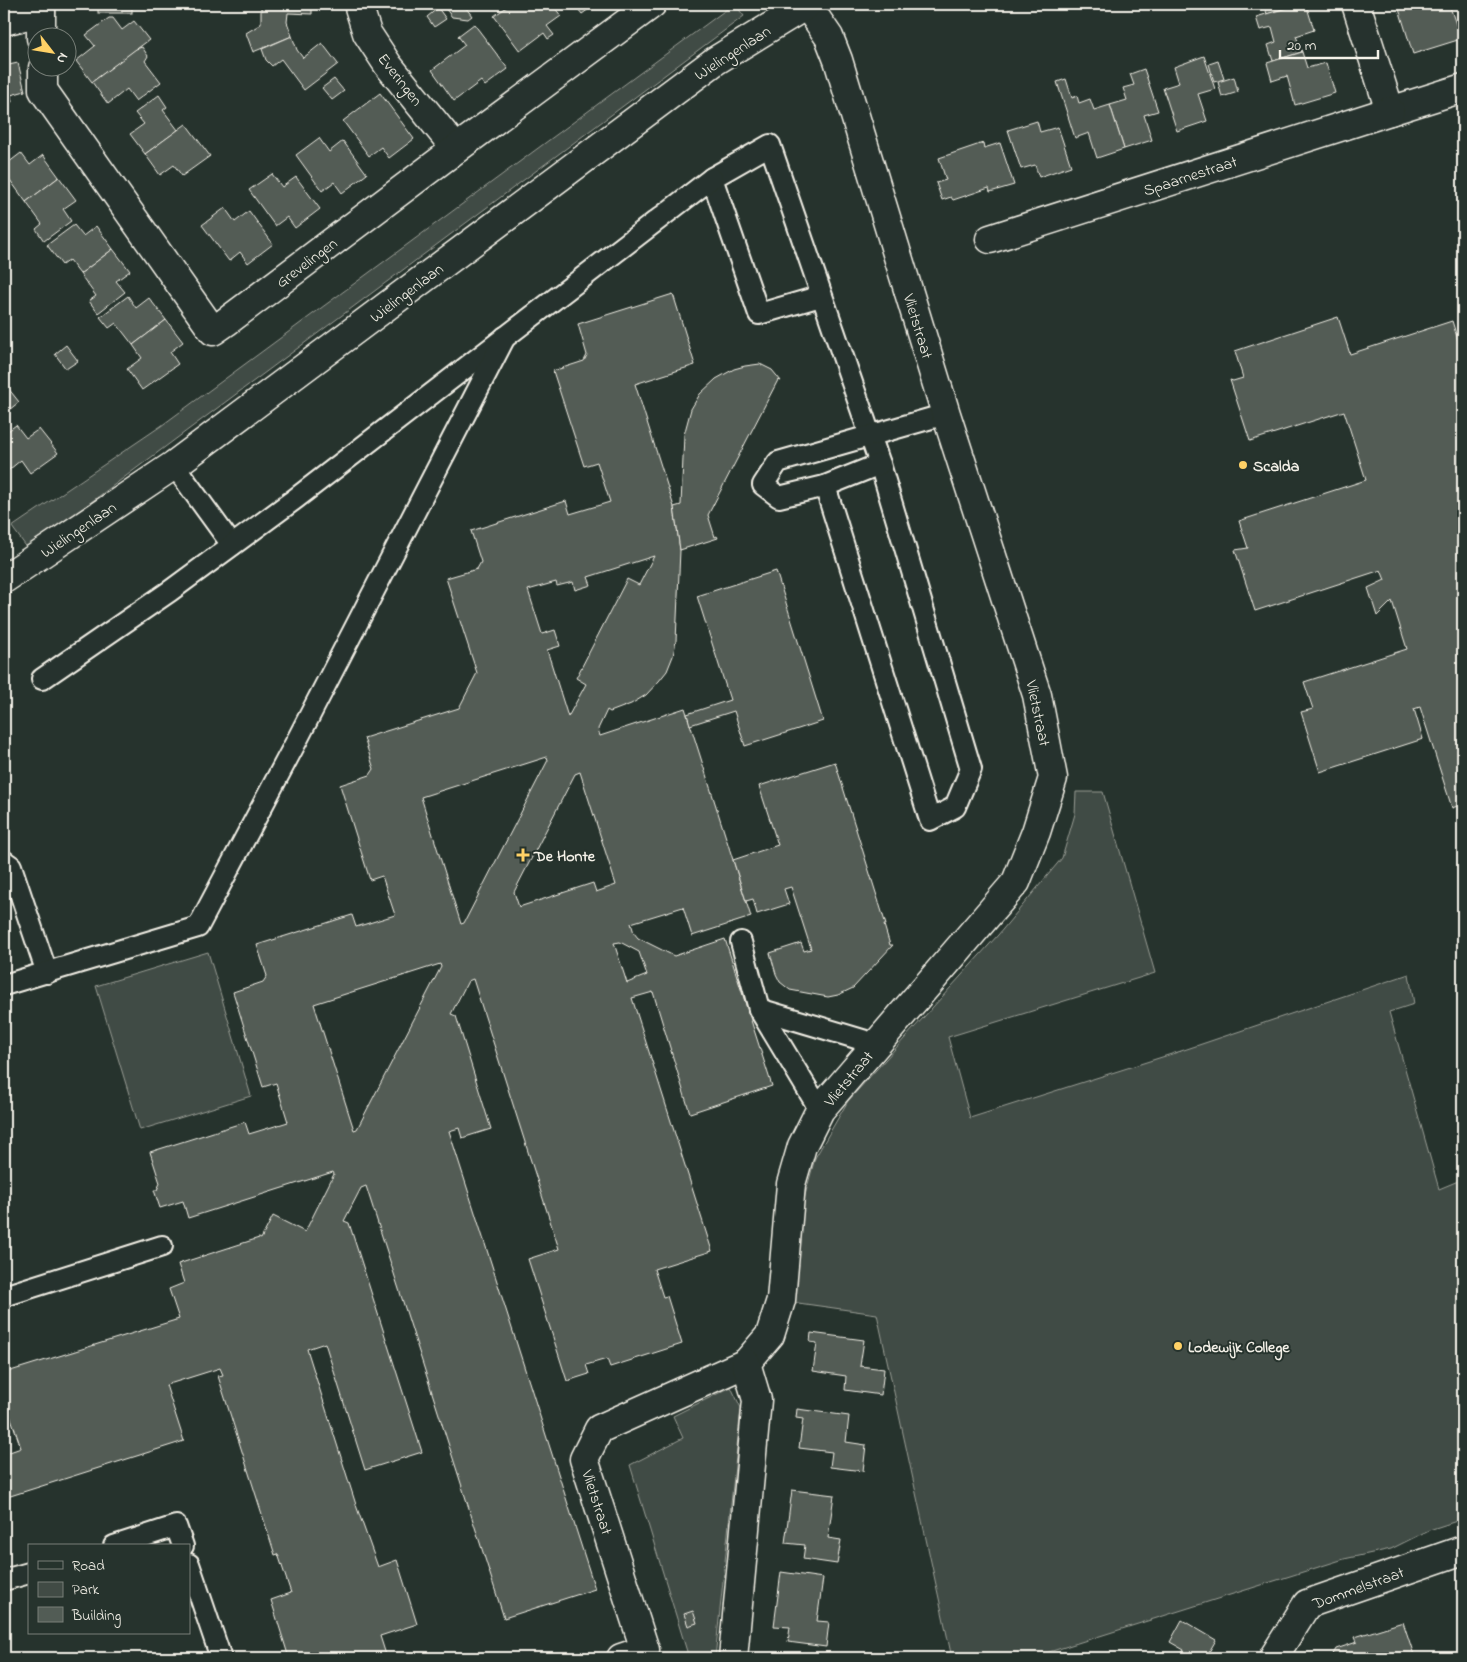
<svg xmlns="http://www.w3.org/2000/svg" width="1467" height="1662" viewBox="0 0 1467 1662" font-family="'Indie Flower',sans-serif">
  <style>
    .green { fill: #414b45; stroke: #9a9e96 }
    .building { fill: #525c55; stroke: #f4f1e8; fill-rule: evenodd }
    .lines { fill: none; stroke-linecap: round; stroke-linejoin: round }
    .lane-casing { stroke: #f4f1e8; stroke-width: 24 }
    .street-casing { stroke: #f4f1e8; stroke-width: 31 }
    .secondary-casing { stroke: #f4f1e8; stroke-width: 31 }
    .lane { stroke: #26332d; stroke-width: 20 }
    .street { stroke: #26332d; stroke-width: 28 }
    .secondary { stroke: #26332d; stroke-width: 28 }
    .poi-dot { fill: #ffd166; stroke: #26332d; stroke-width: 2 }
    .labels { text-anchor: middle; stroke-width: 4; stroke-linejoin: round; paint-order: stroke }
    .street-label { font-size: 16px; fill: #f4f1e8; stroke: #26332d }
    .poi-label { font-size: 16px; font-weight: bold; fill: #f4f1e8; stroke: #26332d; text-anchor: start }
  </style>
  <rect width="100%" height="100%" fill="#26332d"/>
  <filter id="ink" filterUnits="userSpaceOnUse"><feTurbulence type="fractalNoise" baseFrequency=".02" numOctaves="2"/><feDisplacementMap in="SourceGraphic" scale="10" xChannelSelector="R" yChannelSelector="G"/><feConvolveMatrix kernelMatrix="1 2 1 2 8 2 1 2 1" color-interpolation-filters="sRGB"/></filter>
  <g filter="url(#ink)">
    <g class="green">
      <polygon points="731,6 737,7 744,16 28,549 12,527 161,426"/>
      <polygon points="1076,792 1103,792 1155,973 948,1037 970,1118 1181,1051 1409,974 1414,1004 1389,1012 1439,1189 1463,1179 1463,1519 1429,1530 1391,1549 1344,1559 1030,1658 952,1658 877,1314 791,1302 800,1214 815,1158 848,1101 998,935 1062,858 1075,814"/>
      <polygon points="208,952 251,1096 140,1130 96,986"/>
      <polygon points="731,1387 741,1408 715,1658 689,1658 630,1465 683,1438 673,1416"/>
    </g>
    <g class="building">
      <rect x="98" y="4" width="34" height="9"/>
      <polygon points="269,4 312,4 312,14 288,13 287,22 292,36 253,52 246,33 261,24 261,5 269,6"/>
      <polygon points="442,4 463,4 472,16 468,19 452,17"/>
      <polygon points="511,4 552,4 561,16 547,26 554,35 548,39 544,33 520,51 494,16"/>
      <polygon points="574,4 596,4 582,14"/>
      <polygon points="1264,4 1300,4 1267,14"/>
      <polygon points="1300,4 1306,4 1314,30 1296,36 1302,52 1273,61 1268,45 1276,42 1272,27 1260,30 1256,17"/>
      <polygon points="1416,4 1449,4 1461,39 1413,54 1399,9"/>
      <polygon points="438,8 446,19 434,27 427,17"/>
      <polygon points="109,18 113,18 122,30 134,21 149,40 92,82 76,61 95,46 86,35"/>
      <polygon points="474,24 508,69 485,86 481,81 454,101 432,70 465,45 458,36"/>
      <polygon points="292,36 297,50 303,58 322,43 338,64 304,90 281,59 272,66 266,60 262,49"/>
      <polygon points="142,47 148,56 145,61 161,82 136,101 127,89 108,104 92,82 136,49"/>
      <polygon points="1302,52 1307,68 1326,63 1335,93 1295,105 1287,76 1272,81 1267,63"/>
      <polygon points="1204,56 1215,89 1198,94 1207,121 1177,131 1163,88 1179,83 1174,67"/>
      <polygon points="1218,61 1224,79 1214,82 1209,64"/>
      <polygon points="18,63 25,91 11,95 12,102 4,104 4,66"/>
      <polygon points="1144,69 1158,111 1144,115 1152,140 1124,149 1110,105 1127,100 1123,88 1134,85 1130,74"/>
      <polygon points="1234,77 1238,92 1222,97 1218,82"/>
      <polygon points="334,79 344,91 332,100 322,88"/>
      <polygon points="1066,79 1072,98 1077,96 1079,103 1090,99 1094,110 1110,105 1124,149 1097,158 1089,133 1075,138 1057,82"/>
      <polygon points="380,93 414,139 389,158 381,147 369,156 343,121"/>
      <polygon points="159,95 167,107 163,110 178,130 145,154 130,134 144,124 135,113"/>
      <polygon points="1037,121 1040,132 1058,127 1071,166 1039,177 1035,165 1021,169 1008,130"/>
      <polygon points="186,124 210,156 182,176 174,165 160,175 145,154"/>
      <polygon points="319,138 329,152 343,141 367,174 342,193 334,182 322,191 296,155"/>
      <polygon points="983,143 984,148 1000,143 1014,185 990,192 989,188 953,200 951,197 942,200 936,183 946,180 939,158"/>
      <polygon points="21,153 30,165 43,155 59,177 26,202 10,180 4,185 4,166"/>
      <polygon points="272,174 282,187 296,177 320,209 295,228 287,217 275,226 249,190"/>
      <polygon points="59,177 76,200 63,209 71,221 44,241 36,229 42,224 26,202"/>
      <polygon points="225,208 235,222 249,211 273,244 248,263 240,252 229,261 202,225"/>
      <polygon points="74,225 83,236 96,226 113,249 80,274 69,260 62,265 47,245"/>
      <polygon points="113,249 130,271 116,281 125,292 98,313 89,301 96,296 80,274"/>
      <path d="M673 294 695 365 635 384 674 507 680 550 676 641 673 656 667 671 659 681 646 695 631 704 610 712 607 710 598 729 600 736 685 708 751 917 692 936 683 907 631 923 634 933 638 938 674 956 725 939 772 1086 690 1113 653 992 632 998 712 1251 654 1269 663 1297 667 1296 682 1344 610 1367 607 1359 586 1365 589 1374 567 1381 528 1259 559 1249 473 979 468 981 451 1014 456 1016 491 1129 462 1138 459 1128 449 1131 595 1589 504 1618 366 1186 361 1188 344 1221 349 1223 422 1452 365 1470 325 1343 307 1349 357 1508 378 1567 397 1560 417 1624 380 1636 387 1658H289L271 1600 291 1593 278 1554 275 1555 218 1376 223 1375 220 1368 166 1385 184 1441 4 1498V1454L21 1448 7 1406 4 1407V1373L179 1319 169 1289 184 1283 178 1264 259 1238 261 1239 273 1216 305 1232 334 1174 333 1172 188 1218 183 1201 160 1208 154 1190H157L160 1183 150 1152 245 1122 249 1134 288 1122 276 1083 263 1087 233 992 263 982 267 976 257 945 352 915 356 927 395 915 382 876 370 880 340 785 370 775 374 769 364 738 459 708 477 673 446 578 477 569 481 562 471 531 566 501 570 514 610 502 597 462 584 466 553 371 584 361 587 355 578 324ZM654 556 639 585 627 579 576 678 586 684 568 717 547 650 560 646 555 630 542 634 528 590 556 582 557 586 573 582 575 590 591 585 588 577ZM547 757 548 760 464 923 461 924 421 797ZM580 772 616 885 596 892 593 883 519 907 514 892 575 774ZM620 942 639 952 647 975 627 983 614 943ZM440 964 441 967 357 1129 354 1130 314 1004Z"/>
      <polygon points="128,296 136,308 149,298 166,320 133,345 116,323 109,328 100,317"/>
      <polygon points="1338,317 1350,354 1452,321 1458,340 1463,339 1463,804 1452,808 1420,707 1414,709 1423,739 1320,772 1301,712 1313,709 1304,682 1407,649 1392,601 1377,616 1368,588 1385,580 1381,570 1255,611 1235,550 1248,548 1239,521 1366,480 1344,411 1250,441 1230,380 1233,381 1243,378 1235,351"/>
      <polygon points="166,320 183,342 170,352 178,364 142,390 127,369 142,358 133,345"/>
      <polygon points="66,345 78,361 66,369 55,354"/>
      <polygon points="760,364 772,370 781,381 778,380 708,515 715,537 717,536 718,538 680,550 674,507 681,505 684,435 691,409 700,394 716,379 734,369 745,366"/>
      <polygon points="4,383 19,402 4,414"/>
      <polygon points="16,425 26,438 39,429 58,453 30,473 21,460 4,474 4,434"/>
      <polygon points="776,571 823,721 745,746 734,711 690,725 687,714 730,700 697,596"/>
      <polygon points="835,762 886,925 884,925 890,945 893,945 853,988 838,995 828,997 790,990 780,982 776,974 770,953 801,943 804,951 811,949 791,887 784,889 789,904 757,914 753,899 746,901 733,860 778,845 759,786"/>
      <polygon points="811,1333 864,1340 860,1366 884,1369 881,1395 845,1390 846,1376 813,1371 817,1343 810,1342"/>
      <polygon points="797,1409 849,1416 846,1442 866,1445 863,1471 830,1467 832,1452 799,1448 803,1419 796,1418"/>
      <polygon points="792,1490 834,1495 828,1538 841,1540 837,1564 803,1559 805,1545 785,1543"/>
      <polygon points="781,1572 823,1578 817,1621 829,1622 826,1647 788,1642 790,1627 774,1626"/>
      <polygon points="693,1611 697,1623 688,1626 684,1614"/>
      <polygon points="1182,1620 1216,1640 1209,1652 1218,1658 1179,1658 1184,1650 1170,1642"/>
      <polygon points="1403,1622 1415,1658 1331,1658 1336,1649 1357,1642 1355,1637"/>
    </g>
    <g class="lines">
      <defs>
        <g id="lane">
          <polyline points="821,296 759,314 712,178 770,145 880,464 971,769 955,807 930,820 825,486"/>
          <polyline points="880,464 825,486 779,497 763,485 778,462 946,414"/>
          <polyline points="174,465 232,545"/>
          <polyline points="42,679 170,591 295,499 712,178"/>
          <polyline points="4,861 11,866 47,973"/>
          <polyline points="741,942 759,1009"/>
          <polyline points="4,985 198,927 295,744 505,337"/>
          <polyline points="820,1110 759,1009 876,1044"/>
          <polyline points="4,1296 162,1246"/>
          <polyline points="114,1546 176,1526 183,1546"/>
          <polyline points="189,1564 221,1658"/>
          <polyline points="4,1580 29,1573"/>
        </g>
        <g id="street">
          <polyline points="358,4 367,33 388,65 456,149"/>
          <polyline points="1356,4 1390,111 1463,88"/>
          <polyline points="41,12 41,38"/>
          <polyline points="4,21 41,12 41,4"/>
          <polyline points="43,68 43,90 213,331 226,322 456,149 652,4"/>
          <polyline points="990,239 1390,111"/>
          <polyline points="621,1658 645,1650 584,1459 599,1429 746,1363 770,1335 781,1300 791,1184 802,1146 820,1110 1016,882 1036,832 1053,778 1037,695 946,414 838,60 829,37 807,5"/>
          <polyline points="733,1658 757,1400 746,1363"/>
          <polyline points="1273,1658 1307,1604 1463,1550"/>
        </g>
        <polyline id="secondary" points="4,579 174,465 715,61 808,4"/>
      </defs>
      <use href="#lane" class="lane-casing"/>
      <use href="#street" class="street-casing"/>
      <use href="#secondary" class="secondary-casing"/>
      <use href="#lane" class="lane"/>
      <use href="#street" class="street"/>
      <use href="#secondary" class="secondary"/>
    </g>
  </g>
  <g class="poi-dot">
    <circle cx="1243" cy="465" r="5"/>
    <path d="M520.5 847.5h5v5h5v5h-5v5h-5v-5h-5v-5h5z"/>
    <circle cx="1178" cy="1346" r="5"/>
  </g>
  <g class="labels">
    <g class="street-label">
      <text transform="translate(732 52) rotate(-33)" y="6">Wielingenlaan</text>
      <text transform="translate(401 79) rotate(52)" y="6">Everingen</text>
      <text transform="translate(1190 175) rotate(-18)" y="6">Spaarnestraat</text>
      <text transform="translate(306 262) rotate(-37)" y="6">Grevelingen</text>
      <text transform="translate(406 292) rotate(-37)" y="6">Wielingenlaan</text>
      <text transform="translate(919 326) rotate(73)" y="6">Vlietstraat</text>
      <text transform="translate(78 529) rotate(-34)" y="6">Wielingenlaan</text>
      <text transform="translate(1039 713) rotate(78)" y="6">Vlietstraat</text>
      <text transform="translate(848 1078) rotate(-50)" y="6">Vlietstraat</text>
      <text transform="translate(598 1502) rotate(72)" y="6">Vlietstraat</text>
      <text transform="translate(1358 1587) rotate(-20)" y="6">Dommelstraat</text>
    </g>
    <g class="poi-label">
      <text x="1253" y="471">Scalda</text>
      <text x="534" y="861">De Honte</text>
      <text x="1188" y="1352">Lodewijk College</text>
    </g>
  </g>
  <rect width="1467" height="1662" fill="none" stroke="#26332d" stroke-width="20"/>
  <rect x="10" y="10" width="1447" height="1642" fill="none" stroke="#f4f1e8" stroke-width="2" filter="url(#ink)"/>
  <rect x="28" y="1544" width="162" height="90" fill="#26332d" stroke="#787f78"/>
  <rect x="38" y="1561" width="25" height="8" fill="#26332d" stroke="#787f78"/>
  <text x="72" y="1570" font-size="15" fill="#f4f1e8">Road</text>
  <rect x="38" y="1582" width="25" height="15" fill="#414b45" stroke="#787f78"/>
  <text x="72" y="1594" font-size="15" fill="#f4f1e8">Park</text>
  <rect x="38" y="1607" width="25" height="15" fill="#525c55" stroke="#787f78"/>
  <text x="72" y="1620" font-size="15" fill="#f4f1e8">Building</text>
  <g transform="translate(52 52) rotate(121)"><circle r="24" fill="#26332d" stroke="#787f78"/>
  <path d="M0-4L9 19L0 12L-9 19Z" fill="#ffd166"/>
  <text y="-8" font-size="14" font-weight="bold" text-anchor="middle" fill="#f4f1e8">N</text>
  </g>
  <path d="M1280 50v8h98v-8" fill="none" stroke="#f4f1e8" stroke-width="2.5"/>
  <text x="1287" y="50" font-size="15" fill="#f4f1e8" stroke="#26332d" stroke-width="4" paint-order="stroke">20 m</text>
</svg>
